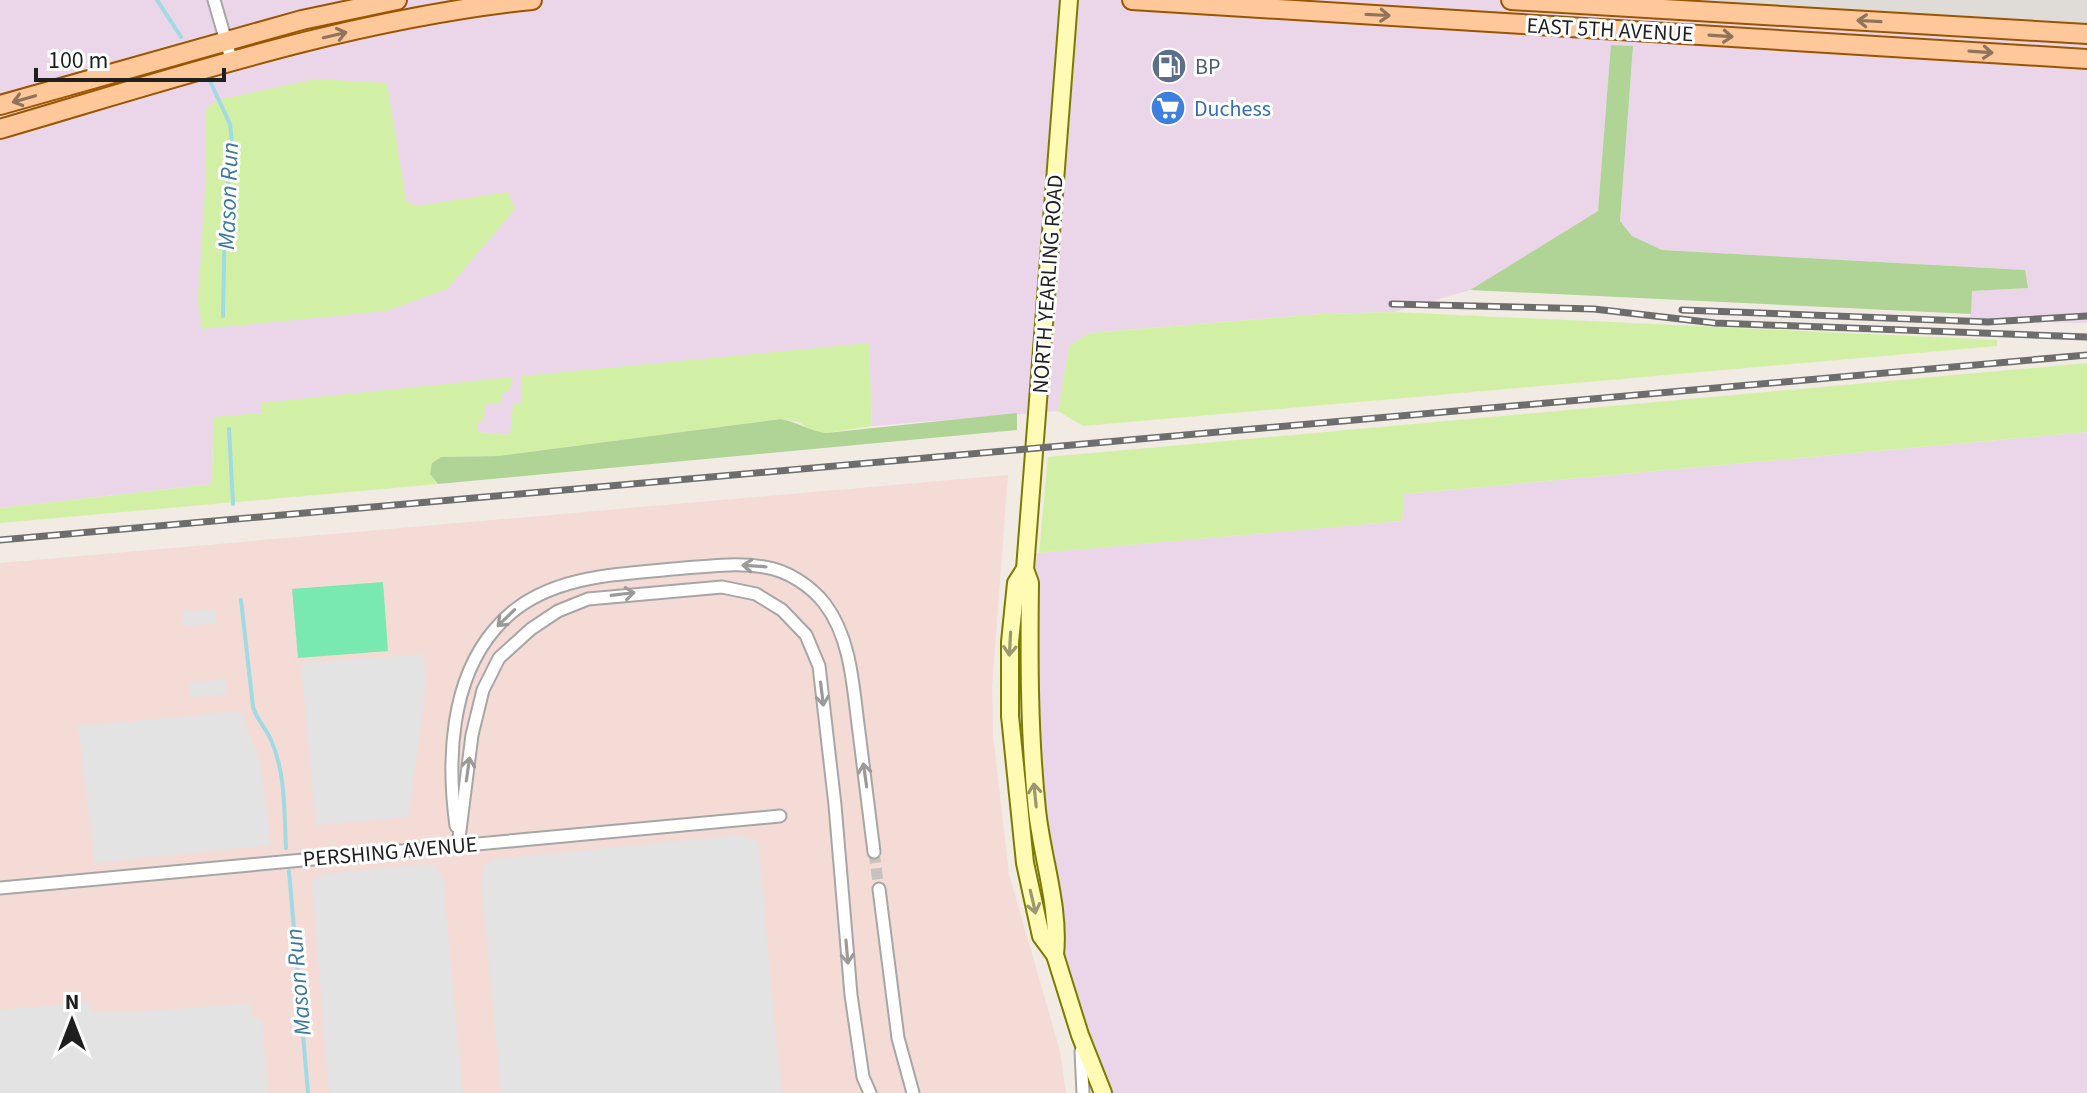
<svg xmlns="http://www.w3.org/2000/svg" width="2087" height="1093" viewBox="0 0 2087 1093" font-family="'Source Sans 3',sans-serif">
  <style>
    .industrial { fill: #ead5e9 }
    .military { fill: #f4dbd6 }
    .airport { fill: #dfdbd6 }
    .grass { fill: #d2f0a5 }
    .forest { fill: #afd495 }
    .pitch { fill: #7ae8b1 }
    .parking { fill: #e3e3e3 }
    .lines { fill: none; stroke-linecap: round; stroke-linejoin: round }
    .stream { stroke: #a0dbe3; stroke-width: 4 }
    .street-tunnel { stroke: #c7c2bd; stroke-width: 11; stroke-dasharray: 11 5.5; stroke-linecap: butt }
    .street-casing { stroke: #a6a6a6; stroke-width: 15 }
    .secondary-casing { stroke: #7c7b00; stroke-width: 20 }
    .primary-casing { stroke: #9a5500; stroke-width: 22 }
    .street { stroke: #fff; stroke-width: 11 }
    .secondary { stroke: #fffab4; stroke-width: 16 }
    .primary { stroke: #ffc89b; stroke-width: 18 }
    .rail-casing { stroke: #6d6d6d; stroke-width: 7 }
    .rail { stroke: #fff; stroke-width: 4; stroke-dasharray: 12; stroke-linecap: butt }
    .oneway { stroke: #8f745d }
    .oneway2 { stroke: #9a9a9a }
    .oneway3 { stroke: #9a9771 }
    .labels { text-anchor: middle; stroke-width: 6; stroke-linejoin: round; paint-order: stroke }
    .street-label { font-size: 22px; fill: #1f1f1f; stroke: #fff }
    .service-label { font-size: 22px; fill: #4e5e75; stroke: #fff; text-anchor: start }
    .shop-label { font-size: 22px; fill: #366cbe; stroke: #fff; text-anchor: start }
    .water-label { font-size: 24px; font-style: italic; fill: #3a79a0; stroke: #fff }
  </style>
  <rect width="100%" height="100%" fill="#f1ebe4"/>
  <g class="industrial">
    <polygon points="0,0 2087,0 2087,323 1970,321 1972,291 2027,288 2025,270 1662,250 1632,236 1620,221 1633,46 1612,45 1598,211 1470,290 1394,312 1321,314 1089,333 1069,346 1058,411 872,426 869,344 514,405 510,435 476,432 477,421 261,403 262,413 213,418 212,484 0,508"/>
    <polygon points="2087,432 2087,1093 1102,1093 1026,823 1018,716 1026,554 1402,521 1404,494"/>
  </g>
  <polygon class="military" points="1008,475 992,687 993,735 1009,874 1060,1051 1066,1093 0,1093 0,563"/>
  <polygon class="airport" points="1511,0 2087,0 2087,34"/>
  <g class="grass">
    <polygon points="315,79 387,83 406,201 416,206 508,192 515,209 447,289 386,311 202,329 198,301 206,174 206,109 217,100"/>
    <polygon points="1394,312 1997,340 1997,346 1083,426 1058,411 1069,346 1089,333 1321,314"/>
    <polygon points="869,343 872,426 826,433 810,431 799,422 781,419 499,456 441,457 430,474 438,484 0,523 0,508 212,484 213,417 262,413 260,403 513,377 510,389 502,394 500,404 485,404 484,420 477,422 477,432 510,435 513,404 521,404 522,376"/>
    <polygon points="2087,363 2087,432 1404,494 1402,521 1039,553 1048,457"/>
  </g>
  <g class="forest">
    <polygon points="1611,45 1633,46 1620,221 1632,236 1662,250 2025,270 2028,288 1972,291 1971,314 1470,290 1598,211"/>
    <path d="M1017 413V430L438 484 430 474 432 463 441 457 499 456 781 419C798 422 809 431 826 433Z"/>
  </g>
  <polygon class="pitch" points="383,582 388,651 298,658 292,589"/>
  <g class="parking">
    <polygon points="215,609 217,623 183,626 182,612"/>
    <polygon points="423,654 426,676 423,711 408,817 316,825 301,663"/>
    <polygon points="225,679 227,694 190,698 188,683"/>
    <polygon points="241,711 261,764 271,845 95,863 78,726"/>
    <polygon points="742,835 757,842 759,849 781,1093 501,1093 481,879 484,865 495,859"/>
    <polygon points="425,864 435,865 443,878 463,1093 329,1093 312,883 317,877 326,874"/>
    <polygon points="88,1002 92,1012 135,1012 250,1003 252,1018 262,1019 268,1093 0,1093 0,1010"/>
  </g>
  <g class="lines">
    <g class="stream">
      <polyline points="157,0 181,37"/>
      <polyline points="210,81 230,124 232,143 225,213 223,316"/>
      <polyline points="229,429 233,504"/>
      <path d="M241 600 253 707C257 720 266 728 271 740 286 773 284 813 286 848"/>
      <polyline points="289,871 308,1093"/>
    </g>
    <polyline class="street-tunnel" points="874,852 879,889"/>
    <defs>
      <g id="street">
        <polyline points="214,0 232,62"/>
        <path d="M456 826C447 761 450 681 495 629 539 576 611 575 673 569 703 567 734 562 764 567 787 570 811 586 825 604 852 640 853 689 859 732 864 772 869 812 874 852"/>
        <polyline points="458,846 472,735 483,690 499,658 531,629 558,611 588,599 722,587 756,594 782,610 806,635 819,666 835,805 851,995 863,1077 870,1093"/>
        <polyline points="0,888 780,816"/>
        <polyline points="879,889 898,1038 913,1093"/>
        <polyline points="1081,1051 1083,1093"/>
      </g>
      <g id="secondary">
        <polyline points="1025,569 1016,583 1010,642 1010,716 1025,863 1041,936 1055,955 1080,1035 1103,1093"/>
        <path d="M1055 955C1060 907 1042 858 1037 810 1029 734 1029 659 1030 583L1025 569 1069 0"/>
      </g>
      <g id="primary">
        <polyline points="1132,0 2087,59"/>
        <polyline points="1511,0 2087,34"/>
        <polyline points="0,105 302,20 397,0"/>
        <path d="M0 129C175 78 350 19 532 0"/>
      </g>
    </defs>
    <use href="#street" class="street-casing"/>
    <use href="#secondary" class="secondary-casing"/>
    <use href="#primary" class="primary-casing"/>
    <use href="#street" class="street"/>
    <use href="#secondary" class="secondary"/>
    <use href="#primary" class="primary"/>
    <defs>
      <g id="rail">
        <polyline points="1392,304 1594,309 1715,323 2087,337"/>
        <polyline points="1682,310 1988,322 2087,316"/>
        <polyline points="0,540 2087,355"/>
      </g>
    </defs>
    <use href="#rail" class="rail-casing"/>
    <use href="#rail" class="rail"/>
  </g>
  <defs><path id="oneway-shaft" d="M-6 0H5M1.5-3L5.5 0L1.5 3" fill="none" stroke-width="1.6" stroke-linecap="round" stroke-linejoin="round" transform="scale(2)"/></defs>
  <g class="oneway">
    <use href="#oneway-shaft" transform="translate(1378 15) rotate(3)"/>
    <use href="#oneway-shaft" transform="translate(1869 21) rotate(-177)"/>
    <use href="#oneway-shaft" transform="translate(335 35) rotate(-13)"/>
    <use href="#oneway-shaft" transform="translate(1721 36) rotate(4)"/>
    <use href="#oneway-shaft" transform="translate(1981 52) rotate(4)"/>
    <use href="#oneway-shaft" transform="translate(24 99) rotate(164)"/>
  </g>
  <g class="oneway2">
    <use href="#oneway-shaft" transform="translate(754 566) rotate(-176)"/>
    <use href="#oneway-shaft" transform="translate(623 594) rotate(-7)"/>
    <use href="#oneway-shaft" transform="translate(506 618) rotate(136)"/>
    <use href="#oneway-shaft" transform="translate(822 694) rotate(83)"/>
    <use href="#oneway-shaft" transform="translate(468 769) rotate(-82)"/>
    <use href="#oneway-shaft" transform="translate(865 775) rotate(-98)"/>
    <use href="#oneway-shaft" transform="translate(847 952) rotate(85)"/>
  </g>
  <g class="oneway3">
    <use href="#oneway-shaft" transform="translate(1010 644) rotate(93)"/>
    <use href="#oneway-shaft" transform="translate(1035 795) rotate(-96)"/>
    <use href="#oneway-shaft" transform="translate(1033 902) rotate(77)"/>
  </g>
  <defs>
    <symbol id="fuel-disc" viewBox="-11 -11 22 22"><circle r="9.5" fill="#5c6f8a" stroke="#fff"/><path d="M-5.5-6h7V0h2V4h1.3V-2.5L3-4.5l.8-.8L6-3V5H2.5V1h-1V6h-7ZM-4.2-4.7v3.2H.2V-4.7Z" fill="#fff"/></symbol>
    <symbol id="supermarket-disc" viewBox="-11 -11 22 22"><circle r="9.5" fill="#3f7fe0" stroke="#fff"/><path d="M-6-5.5h2.5l.6 2H6L4.5 2H-2.5L-4.4-4H-6ZM-1.5 3.2a1.3 1.3 0 1 0 .1 0ZM3 3.2a1.3 1.3 0 1 0 .1 0Z" fill="#fff"/></symbol>
  </defs>
  <g fill-rule="evenodd">
    <use href="#fuel-disc" x="1149" y="46" width="40" height="40"/>
    <use href="#supermarket-disc" x="1148" y="88" width="40" height="40"/>
  </g>
  <g class="labels">
    <g class="street-label">
      <text transform="translate(1610 29) rotate(3)" y="8">EAST 5TH AVENUE</text>
      <text transform="translate(1047 284) rotate(-86)" y="8">NORTH YEARLING ROAD</text>
      <text transform="translate(390 851) rotate(-5)" y="8">PERSHING AVENUE</text>
    </g>
    <g class="service-label">
      <text x="1195" y="74">BP</text>
    </g>
    <g class="shop-label">
      <text x="1194" y="116">Duchess</text>
    </g>
    <g class="water-label">
      <text transform="translate(228 196) rotate(-88)" y="8">Mason Run</text>
      <text transform="translate(298 982) rotate(-95)" y="8">Mason Run</text>
    </g>
  </g>
  <g transform="translate(72 1021)" stroke="#ffffff" stroke-width="6" paint-order="stroke">
  <path d="M0-6L14 30L0 20L-14 30Z" fill="#1f1f1f"/>
  <text y="-12" font-size="22" font-weight="bold" text-anchor="middle" fill="#1f1f1f">N</text>
  </g>
  <path d="M36 68v12h188v-12" fill="none" stroke="#1f1f1f" stroke-width="4"/>
  <text x="48" y="68" font-size="24" fill="#1f1f1f" stroke="#ffffff" stroke-width="6" paint-order="stroke">100 m</text>
</svg>
